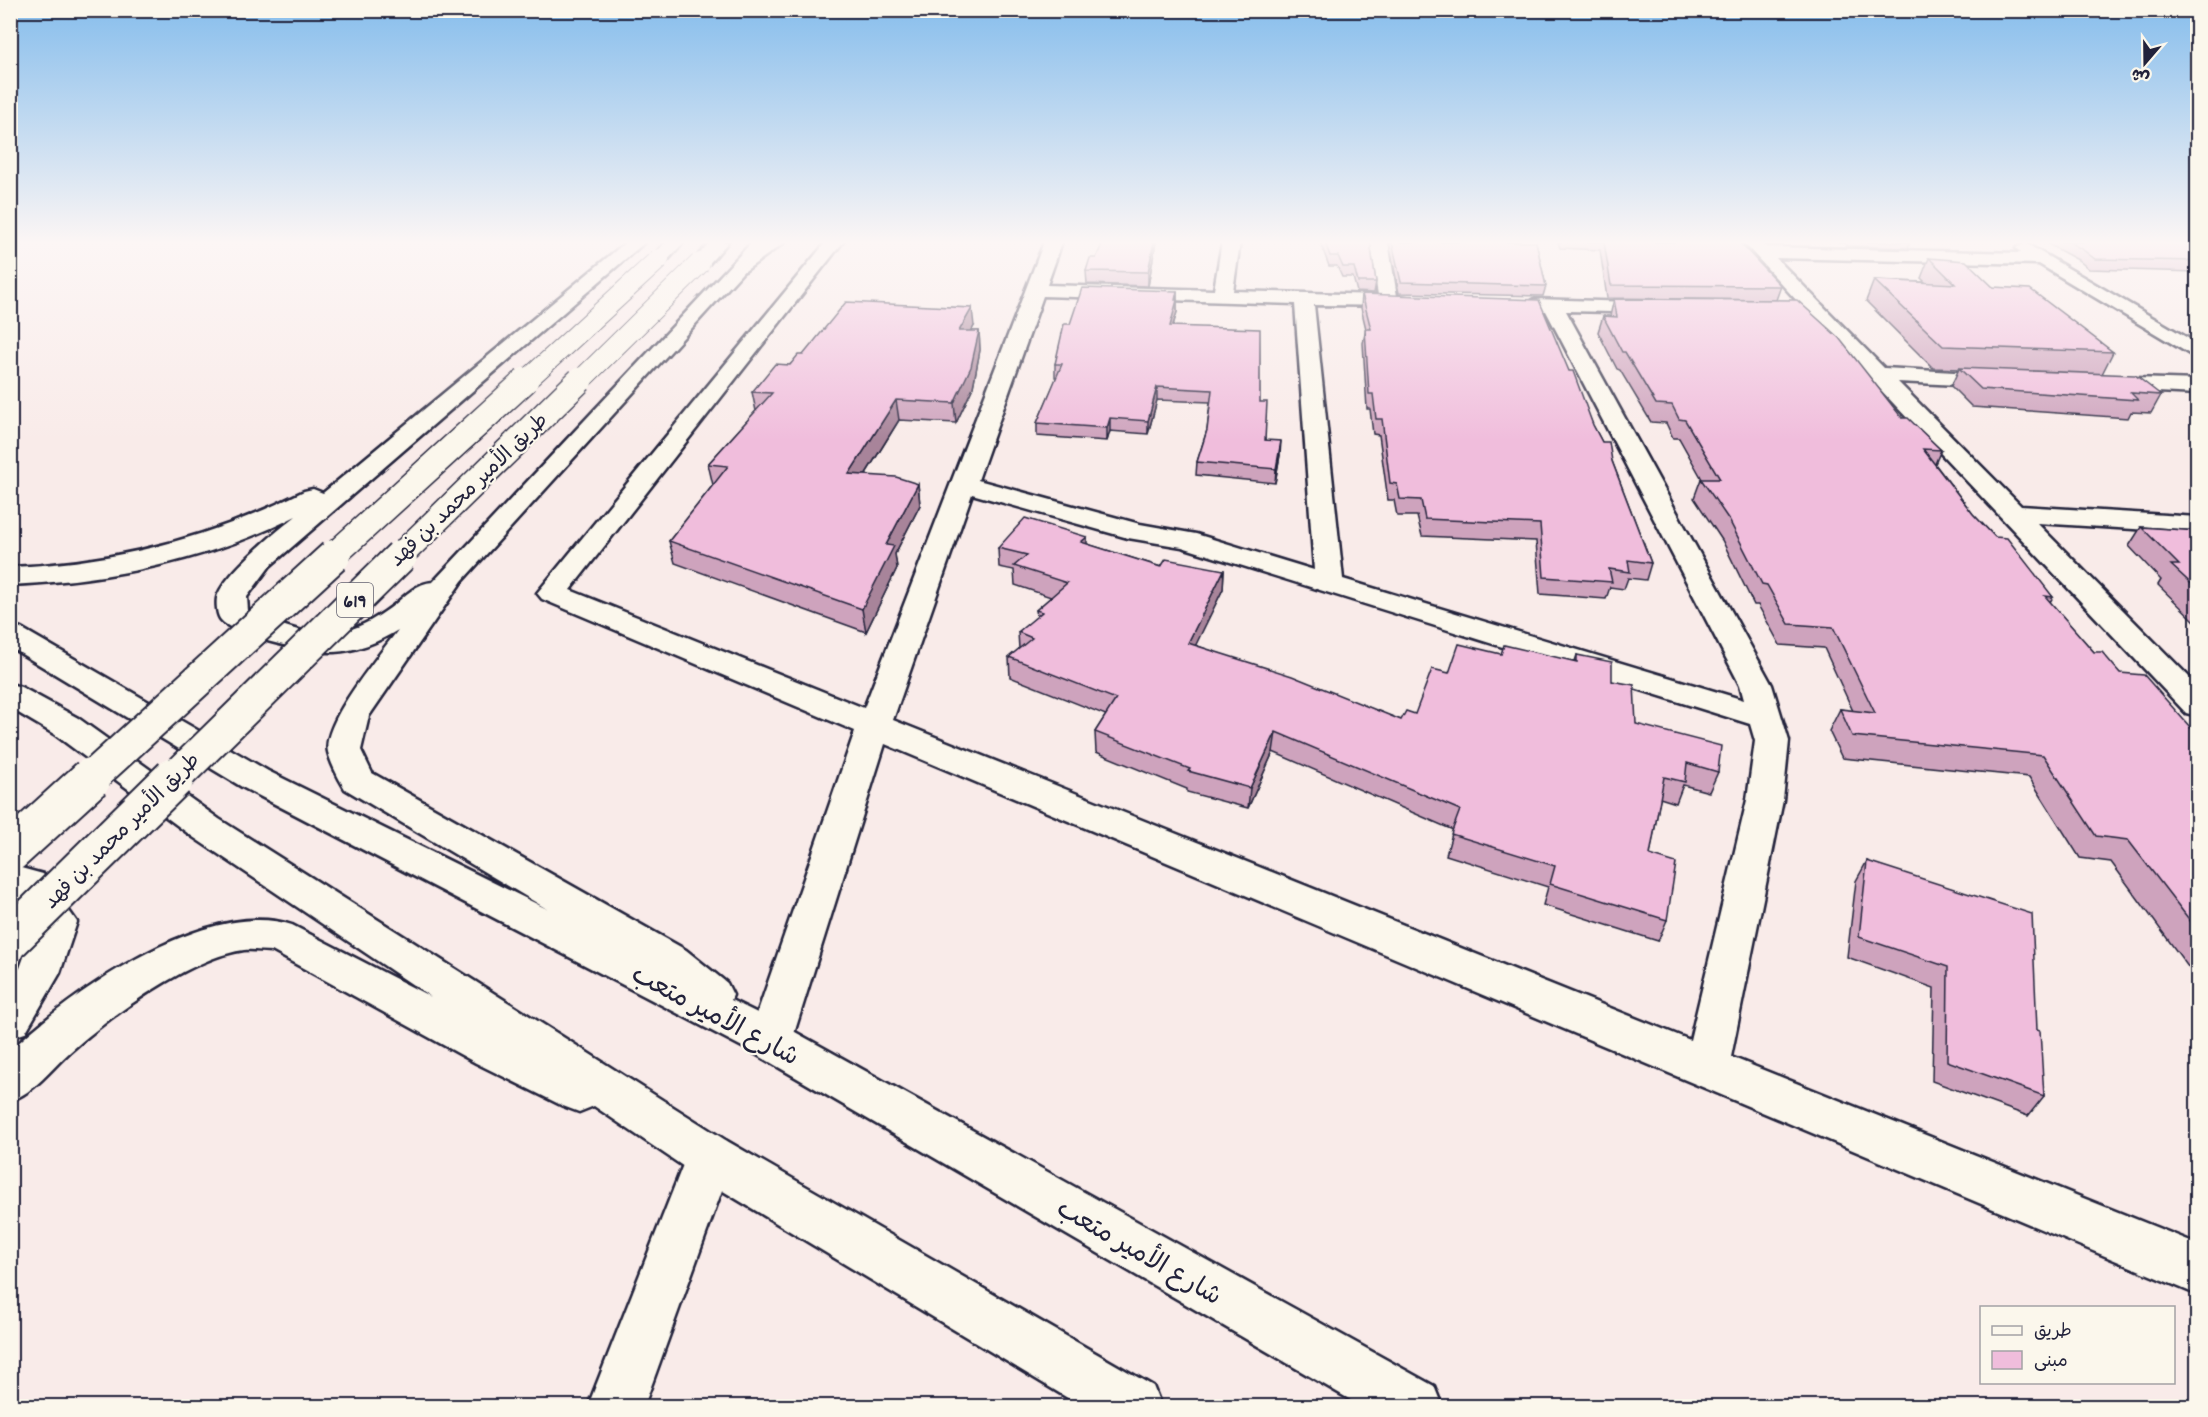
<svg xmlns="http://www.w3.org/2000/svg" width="2208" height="1417" viewBox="0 0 2208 1417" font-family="Dekko,'Playpen Sans Arabic',sans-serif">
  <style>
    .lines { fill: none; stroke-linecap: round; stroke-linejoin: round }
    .minor-casing { stroke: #22223b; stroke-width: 5 }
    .major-casing { stroke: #22223b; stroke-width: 5 }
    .highway-casing { stroke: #22223b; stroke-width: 5 }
    .minor { fill: #fbf7ec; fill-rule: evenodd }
    .major { fill: #fbf7ec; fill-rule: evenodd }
    .highway { fill: #fbf7ec; fill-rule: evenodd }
    .highway-bridge-far3-casing { stroke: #22223b; stroke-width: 22; stroke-linecap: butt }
    .highway-bridge-far2-casing { stroke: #22223b; stroke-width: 28; stroke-linecap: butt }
    .highway-bridge-far1-casing { stroke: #22223b; stroke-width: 36; stroke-linecap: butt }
    .highway-bridge-casing { stroke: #22223b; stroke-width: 44; stroke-linecap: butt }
    .highway-bridge-far3 { stroke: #fbf7ec; stroke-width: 20 }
    .highway-bridge-far2 { stroke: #fbf7ec; stroke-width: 25 }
    .highway-bridge-far1 { stroke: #fbf7ec; stroke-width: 32 }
    .highway-bridge { stroke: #fbf7ec; stroke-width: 40 }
    .wall { fill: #cea3bd; stroke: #22223b; stroke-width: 1.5 }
    .shaded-wall { fill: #a8849a; stroke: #22223b; stroke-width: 1.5 }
    .building { fill: #f0bddc; stroke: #22223b; stroke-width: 1.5 }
    .labels { text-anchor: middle; stroke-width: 4.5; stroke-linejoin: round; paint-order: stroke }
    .shield { fill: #fbf7ec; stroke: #636270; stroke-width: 1.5 }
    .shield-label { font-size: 20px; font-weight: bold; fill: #22223b }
    .street-label { font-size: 21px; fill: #22223b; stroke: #fbf7ec }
    .near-street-label { font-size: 26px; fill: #22223b; stroke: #fbf7ec }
  </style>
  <rect width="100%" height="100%" fill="#f9ebe9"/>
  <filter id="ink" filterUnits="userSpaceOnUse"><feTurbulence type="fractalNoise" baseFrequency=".0167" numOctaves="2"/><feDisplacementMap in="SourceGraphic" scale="12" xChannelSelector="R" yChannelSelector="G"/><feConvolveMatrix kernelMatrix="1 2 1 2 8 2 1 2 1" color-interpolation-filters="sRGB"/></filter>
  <g filter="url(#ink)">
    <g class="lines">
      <defs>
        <g id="minor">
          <polygon points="765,242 785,242 745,271 733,271 730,267 733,263"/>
          <path d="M826 242H843L570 590 864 708 1044 242H1062L1047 285 1214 290 1222 242H1240L1233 291 1378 295 1370 242H1388L1397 296 1412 298 1415 302 1412 306 1314 305 1343 579 1744 700 1740 685 1546 311 1527 309 1524 305 1534 299 1664 303 1667 307 1657 313 1566 311 1772 685 1789 741 1783 800 1731 1057 2198 1244V1295L885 744 792 1040 786 1053 770 1059 754 1053 748 1040 855 731 542 599 537 593ZM1043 296 1295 304 1314 570 1196 534 1140 524 978 480ZM972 494 1128 538 1182 547 1750 724 1755 741 1747 800 1690 1040 893 720Z"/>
          <polygon points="1743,242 1761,242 1766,247 2021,253 2016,248 2025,243 2198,344 2198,359 2039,264 1776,258 1884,368 2006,375 2009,380 2006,385 1998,387 1898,382 2021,506 2198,517 2198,533 2037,523 2198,686 2198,716 2186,713 1809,314 1755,312 1752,308 1755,304 1798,302"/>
          <polygon points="2103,377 2198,380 2198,394 2095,389 2092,384 2095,379"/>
          <polygon points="710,1135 727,1141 734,1157 644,1406 588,1406 686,1157 693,1141"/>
        </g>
        <g id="major">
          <path d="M626 242H645L270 566 247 597 248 611C307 637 339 647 394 605 406 595 417 583 433 582L752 242H770L462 581 369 716 361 750 372 773 686 950 727 983 733 995 731 1000 786 1027 1434 1386 1442 1406H1361L754 1053 242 787 10 647V625L21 628 268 771 547 909 345 789C339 779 331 764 328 752 321 724 380 654 398 630 379 642 356 651 334 652 311 653 235 637 221 620 217 616 216 604 217 598 222 576 277 531 296 516 209 561 107 581 10 585V567C114 563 211 538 304 491L313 489 323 493Z"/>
          <path d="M10 684 21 687 78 718 219 819 727 1141 1153 1386 1161 1406H1081L693 1173 594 1106 579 1112 563 1106 476 1063 272 951C262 951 253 949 244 950 191 957 110 1016 70 1052 51 1069 35 1092 10 1101V1051C70 993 207 897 292 925L431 997 193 837 54 734 10 708Z"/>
          <polygon points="10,865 43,874 77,922 60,973 25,1033 10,1038 10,983 20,968 36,924 16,895 10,893"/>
        </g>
        <g id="highway">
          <polygon points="666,242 684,242 665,263 653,263 650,259"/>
          <polygon points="710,242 728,242 706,267 694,267 691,263"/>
        </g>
      </defs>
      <use href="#minor" class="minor-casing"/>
      <use href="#major" class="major-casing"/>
      <use href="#highway" class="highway-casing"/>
      <use href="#minor" class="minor"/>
      <use href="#major" class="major"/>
      <use href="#highway" class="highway"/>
      <defs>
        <g id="highway-bridge-far3">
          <polyline points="525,382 659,259"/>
          <polyline points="579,382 700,263"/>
        </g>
        <g id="highway-bridge-far2">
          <polyline points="332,557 526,380"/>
          <polyline points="399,557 580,380"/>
        </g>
        <g id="highway-bridge-far1">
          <polyline points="89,780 334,556"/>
          <polyline points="173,780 401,556"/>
        </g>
        <g id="highway-bridge">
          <polyline points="10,852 91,778"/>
          <polyline points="10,939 174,778"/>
        </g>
      </defs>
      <use href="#highway-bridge-far3" class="highway-bridge-far3-casing"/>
      <use href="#highway-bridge-far2" class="highway-bridge-far2-casing"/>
      <use href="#highway-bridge-far1" class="highway-bridge-far1-casing"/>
      <use href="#highway-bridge" class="highway-bridge-casing"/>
      <use href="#highway-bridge-far3" class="highway-bridge-far3"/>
      <use href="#highway-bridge-far2" class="highway-bridge-far2"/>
      <use href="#highway-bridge-far1" class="highway-bridge-far1"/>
      <use href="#highway-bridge" class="highway-bridge"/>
    </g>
    <g class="wall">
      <polygon points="1156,242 1148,286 1087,284 1086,271 1096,258"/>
      <polygon points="1320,242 1370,242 1376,282 1374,293 1357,292 1353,277 1342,277 1337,266 1329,266"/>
      <polygon points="1389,242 1536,242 1546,286 1543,296 1399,293"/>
      <polygon points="1558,242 1739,242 1781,286 1776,300 1607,298 1600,250 1560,248"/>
      <polygon points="1838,242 1910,242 1908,248 1847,246 1843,243"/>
      <polygon points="2044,242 2198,242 2198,272 2089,269 2078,260"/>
      <polygon points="1929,258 1993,287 2113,352 2102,374 2161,395 2151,413 2131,412 2128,418 1972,407 1951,386 1959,369 1933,368 1866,301 1874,280 1925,282 1921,278"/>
      <polygon points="1177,291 1177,312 1173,326 1260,402 1265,440 1280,455 1275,483 1196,475 1197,462 1207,430 1210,402 1157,400 1148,434 1110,431 1107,441 1037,436 1037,423 1057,377 1055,377 1055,364 1070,324"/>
      <polygon points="1362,294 1569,371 1593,425 1612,461 1651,563 1646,580 1628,578 1624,589 1610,587 1606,599 1540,594 1536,541 1422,536 1417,516 1397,516 1394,500 1388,500 1379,435 1373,434 1370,409 1367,409 1363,343 1366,329 1361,308"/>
      <polygon points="1614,299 1902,418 1941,450 1935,464 1973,514 2053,597 2050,602 2094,652 2198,736 2198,975 2194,975 2111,862 2080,858 2029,777 1842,758 1829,731 1840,709 1853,711 1824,648 1780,645 1758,605 1754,605 1722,540 1694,498 1701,479 1702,479 1679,438 1673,438 1666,423 1651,422 1620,370 1617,369 1598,332 1603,316 1610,316"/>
      <polygon points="974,326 971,331 979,331 980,350 973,387 956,423 899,420 865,475 918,484 920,505 895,554 897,568 866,632 675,563 669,541 713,485 708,464 756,411 752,392 803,355"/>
      <polygon points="2141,527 2198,531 2198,624 2158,585 2161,580 2129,546"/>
      <polygon points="1087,544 1161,567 1224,570 1223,589 1195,645 1401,720 1415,714 1449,673 1501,654 1575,661 1577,655 1612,681 1636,724 1718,772 1709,792 1683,785 1676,803 1660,798 1650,855 1667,920 1658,941 1543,905 1548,887 1446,855 1453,830 1273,752 1248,808 1187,792 1187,789 1096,752 1095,732 1106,715 1010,677 1009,657 1019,649 1018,632 1037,617 1036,610 1051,597 1015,585 1014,570 999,567 998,548"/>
      <polygon points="1867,861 2037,1030 2044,1096 2028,1116 1932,1081 1934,988 1847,957 1856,881"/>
    </g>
    <g class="shaded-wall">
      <polygon points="1154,242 1156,242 1148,286 1148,272"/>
      <polygon points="1177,291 1177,312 1169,338 1170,326"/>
      <polygon points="972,308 974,326 961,350 959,331"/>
      <polygon points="979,331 980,350 973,387 956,423 954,403"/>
      <polygon points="1157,387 1157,400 1148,434 1148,421"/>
      <polygon points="896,400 899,420 852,496 849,474"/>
      <polygon points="1110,418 1110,431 1107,441 1107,428"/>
      <polygon points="1281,441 1280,455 1275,483 1276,469"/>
      <polygon points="918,484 920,505 895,554 897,568 866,632 862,609 886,545"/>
      <polygon points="1087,537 1087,556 1081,542"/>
      <polygon points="1224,570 1223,589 1187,663 1188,643"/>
      <polygon points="1276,732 1273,752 1248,808 1250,788"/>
    </g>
    <g class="building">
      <polygon points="1103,242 1154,242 1148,272 1086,271 1090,258 1096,258"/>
      <polygon points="1325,242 1370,242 1376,282 1358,282 1354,267 1343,267 1338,256 1330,256"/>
      <polygon points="1392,242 1536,242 1546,286 1401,282"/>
      <polygon points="1604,242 1739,242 1781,286 1611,285"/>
      <polygon points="2069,242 2198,242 2198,261 2095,259 2083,250"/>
      <polygon points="1929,258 1966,261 1993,287 2030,289 2113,352 1943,346 1874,280 1955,284"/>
      <polygon points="1082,288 1177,291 1175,300 1177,300 1170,326 1260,329 1260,402 1267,402 1265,440 1281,441 1276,469 1197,462 1207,430 1212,390 1157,387 1148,421 1110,418 1107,428 1037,423 1062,364 1055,364 1064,324 1070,324"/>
      <polygon points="1362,294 1539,300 1569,371 1573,371 1593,425 1602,442 1609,442 1612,461 1651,563 1628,560 1630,572 1609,569 1612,582 1544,577 1540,524 1425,519 1421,500 1400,499 1397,484 1390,483 1382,419 1376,419 1373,394 1369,394 1365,329 1371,329"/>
      <polygon points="1614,299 1797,300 1839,338 1902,418 1908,418 1941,450 1923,449 1973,514 1995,537 2007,538 2053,597 2045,596 2094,652 2102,652 2120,673 2144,675 2198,736 2198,931 2128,840 2096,836 2043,755 1852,736 1840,709 1875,713 1833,627 1789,624 1767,585 1762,584 1729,520 1701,479 1720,479 1685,420 1679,419 1672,405 1656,404 1625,352 1622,352 1603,316 1617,317"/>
      <polygon points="846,302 972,308 959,331 979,331 971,367 954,403 896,400 849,474 896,477 918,484 886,545 894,546 862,609 669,541 728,466 708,464 772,393 752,392 775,364 790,365 798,355 803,355"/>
      <polygon points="1959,368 2135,375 2161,395 2131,393 2138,400 1981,389"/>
      <polygon points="1025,518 1087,537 1081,542 1161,567 1166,559 1224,570 1188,643 1292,676 1401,720 1406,711 1415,714 1432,669 1449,673 1459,644 1501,654 1504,645 1577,662 1577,655 1612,662 1612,681 1634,685 1636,724 1721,746 1718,772 1687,763 1685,782 1664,777 1650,855 1676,863 1667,920 1550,884 1555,866 1451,834 1460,810 1276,732 1250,788 1188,771 1190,769 1095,732 1116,699 1009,657 1032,638 1018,632 1042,612 1036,610 1067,583 1014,566 1027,555 998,548"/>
      <polygon points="2141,527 2198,531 2198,590 2171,565 2179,565"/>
      <polygon points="1867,861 2032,914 2037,1030 2040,1031 2044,1096 1947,1061 1948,967 1859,937"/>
    </g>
  </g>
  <linearGradient id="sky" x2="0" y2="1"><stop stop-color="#86bdec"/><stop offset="0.55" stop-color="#fcf6f5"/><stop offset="1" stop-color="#fcf6f5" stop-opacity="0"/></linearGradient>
  <rect width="2208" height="441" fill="url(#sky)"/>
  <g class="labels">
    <rect class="shield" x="337" y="583" width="36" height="34" rx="4.5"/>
    <g class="shield-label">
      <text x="355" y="607">619</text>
    </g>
    <g class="street-label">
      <text transform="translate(468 489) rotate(-44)" y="7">طريق الأمير محمد بن فهد</text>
      <text transform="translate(121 830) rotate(-45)" y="7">طريق الأمير محمد بن فهد</text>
    </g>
    <g class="near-street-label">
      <text transform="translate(716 1014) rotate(28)" y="9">شارع الأمير متعب</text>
      <text transform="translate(1140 1251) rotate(30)" y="9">شارع الأمير متعب</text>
    </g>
  </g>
  <rect width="2208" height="1417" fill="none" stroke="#fbf7ec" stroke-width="36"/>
  <rect x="18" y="18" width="2172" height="1381" fill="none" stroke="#22223b" stroke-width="2" filter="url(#ink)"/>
  <rect x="1980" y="1306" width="195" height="78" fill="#fbf7ec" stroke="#a4a2a5" stroke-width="1.5"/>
  <rect x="1992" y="1326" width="30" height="9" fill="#fbf7ec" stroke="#a4a2a5" stroke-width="1.5"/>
  <text x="2034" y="1336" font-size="18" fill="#22223b">طريق</text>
  <rect x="1992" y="1351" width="30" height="18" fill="#f0bddc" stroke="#a4a2a5" stroke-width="1.5"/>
  <text x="2034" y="1366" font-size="18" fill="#22223b">مبنى</text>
  <g transform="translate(2145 63) rotate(200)" stroke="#fbf7ec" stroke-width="4.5" paint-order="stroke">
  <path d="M0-4.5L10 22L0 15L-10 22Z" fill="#22223b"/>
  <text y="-9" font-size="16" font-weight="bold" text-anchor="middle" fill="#22223b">ش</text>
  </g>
</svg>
